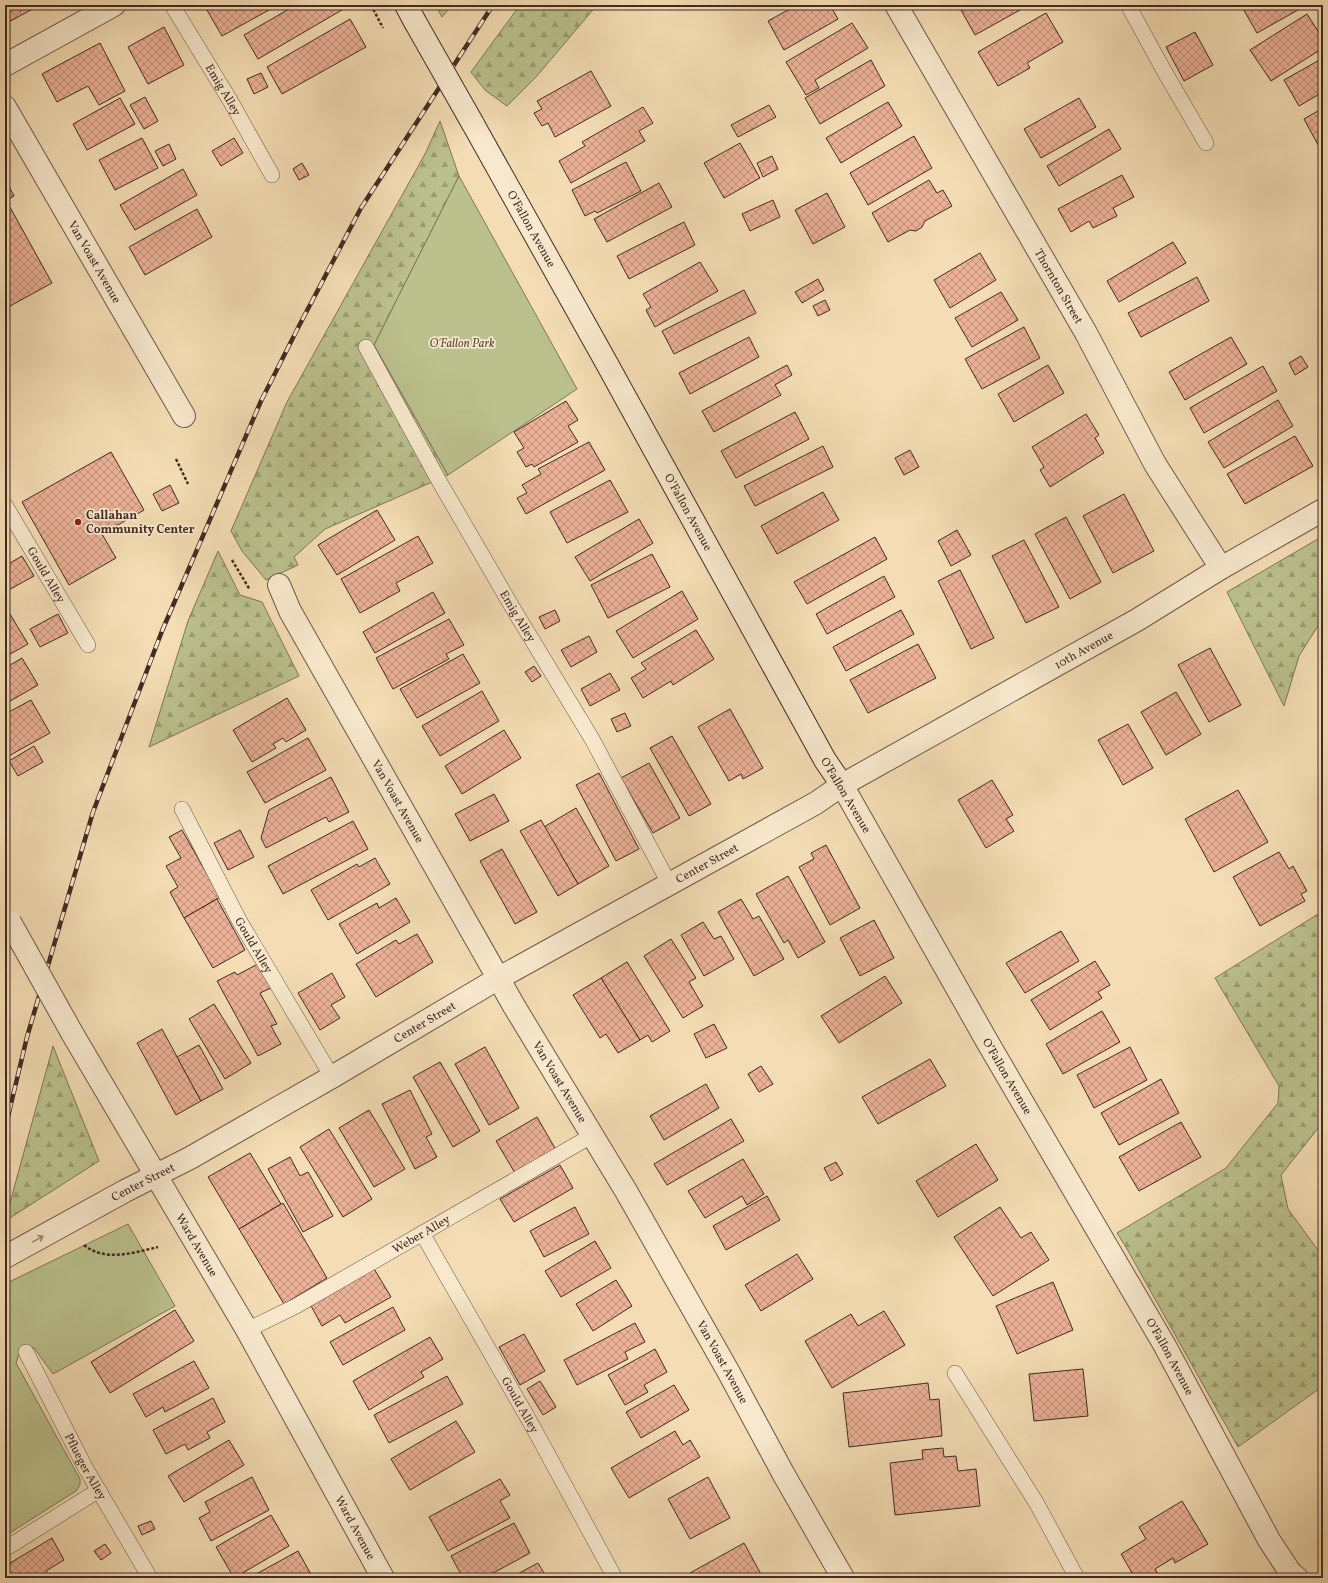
<svg xmlns="http://www.w3.org/2000/svg" width="1328" height="1583" viewBox="0 0 1328 1583" font-family="Vollkorn,serif">
  <style>
    .grass { fill: url(#grass-tufts); stroke: #7f7658 }
    .forest { fill: url(#forest-firs); stroke: #7f7658 }
    .green { fill: #bbc18d; stroke: #7f7658 }
    .building { fill: url(#building-cross-hatch); stroke: #432a22 }
    .lines { fill: none; stroke-linecap: round; stroke-linejoin: round }
    .lane-casing { stroke: #6f5746; stroke-width: 16 }
    .street-casing { stroke: #6f5746; stroke-width: 24 }
    .secondary-casing { stroke: #432a22; stroke-width: 24 }
    .path { stroke: #432a22; stroke-width: 2.5; stroke-dasharray: 3 2; stroke-linecap: butt }
    .lane { stroke: #f8e9ce; stroke-width: 15 }
    .street { stroke: #f8e9ce; stroke-width: 22 }
    .secondary { stroke: #f8e9ce; stroke-width: 22 }
    .rail-casing { stroke: #432a22; stroke-width: 4.5 }
    .rail { stroke: #f8e9ce; stroke-width: 3; stroke-dasharray: 9; stroke-linecap: butt }
    .street-bridge-casing { stroke: #6f5746; stroke-width: 24; stroke-linecap: butt }
    .secondary-bridge-casing { stroke: #432a22; stroke-width: 24; stroke-linecap: butt }
    .street-bridge { stroke: #f8e9ce; stroke-width: 22 }
    .secondary-bridge { stroke: #f8e9ce; stroke-width: 22 }
    .oneway { stroke: #9e8a78 }
    .poi-dot { fill: #8f2418; stroke: #f8e9ce; stroke-width: 1.5 }
    .labels { text-anchor: middle; stroke-width: 3.5; stroke-linejoin: round; paint-order: stroke }
    .street-label { font-size: 12px; fill: #432a22; stroke: #f8e9ce }
    .park-label { font-size: 12px; font-style: italic; fill: #5b4837; stroke: #f8e9ce }
    .poi-label { font-size: 12px; font-weight: bold; fill: #432a22; stroke: #f8e9ce; text-anchor: start }
  </style>
  <defs>
    <pattern id="grass-tufts" width="24" height="20" patternUnits="userSpaceOnUse"><rect width="24" height="20" fill="#bbc18d"/><path d="M3 7l-1-3M5 7V3M7 7l1-3M15 17l-1-3M17 17v-4M19 17l1-3" fill="none" stroke="#9a9d73"/></pattern>
    <pattern id="forest-firs" width="22" height="20" patternUnits="userSpaceOnUse"><rect width="22" height="20" fill="#bbc18d"/><path d="M5 1l3.5 6h-7zM16 11l3.5 6h-7z" fill="#9a9d73"/></pattern>
    <pattern id="building-cross-hatch" width="8" height="8" patternUnits="userSpaceOnUse"><rect width="8" height="8" fill="#ebb197"/><path d="M0 0l8 8M0 8l8-8" fill="none" stroke="#c0907b"/></pattern>
  </defs>
  <rect width="100%" height="100%" fill="#f4ddb4"/>
  <filter id="stains"><feTurbulence type="fractalNoise" baseFrequency=".005" numOctaves="4"/><feColorMatrix values="0 0 0 0 .2 0 0 0 0 .09 0 0 0 0 .02 0 0 0 .5 -.17"/></filter>
  <radialGradient id="worn" r=".72"><stop offset=".6" stop-color="#630" stop-opacity="0"/><stop offset="1" stop-color="#630" stop-opacity=".3"/></radialGradient>
  <polygon class="grass" points="435,5 452,5 442,17"/>
  <g class="forest">
    <polygon points="520,5 597,5 536,77 507,106 485,90 471,72"/>
    <polygon points="440,121 459,176 374,345 448,475 325,529 294,557 298,565 266,580 242,551 231,531 287,402 425,154"/>
    <polygon points="1323,536 1323,618 1299,656 1284,706 1227,592"/>
    <polygon points="218,551 240,595 262,602 299,676 149,747 188,621"/>
    <polygon points="1323,911 1323,1122 1281,1175 1288,1209 1323,1257 1323,1386 1238,1447 1127,1249 1117,1233 1226,1168 1278,1103 1279,1086 1215,978"/>
    <polygon points="53,1046 99,1161 5,1221"/>
  </g>
  <g class="green">
    <polygon points="459,176 577,389 448,475 374,345"/>
    <polygon points="128,1224 175,1306 53,1374 34,1348 22,1345 16,1363 80,1479 80,1485 76,1491 5,1536 5,1284"/>
  </g>
  <g class="building">
    <polygon points="5,5 40,5 5,24"/>
    <polygon points="204,5 278,5 222,36"/>
    <polygon points="296,5 345,5 347,7 258,59 244,35"/>
    <polygon points="797,5 830,5 838,19 784,50 768,21"/>
    <polygon points="970,5 1029,5 975,35 961,10"/>
    <polygon points="1241,5 1305,5 1305,6 1257,33"/>
    <polygon points="1046,13 1063,42 1027,63 1030,68 998,86 978,52"/>
    <polygon points="1307,14 1323,39 1323,48 1271,81 1250,50"/>
    <polygon points="350,19 366,47 282,94 267,67"/>
    <polygon points="852,23 868,48 815,80 819,88 806,95 786,62"/>
    <polygon points="164,27 184,65 148,84 128,47"/>
    <polygon points="1195,32 1213,65 1184,81 1166,47"/>
    <polygon points="100,43 125,91 99,105 88,86 57,102 42,74"/>
    <polygon points="1323,58 1323,92 1299,106 1284,80"/>
    <polygon points="871,60 885,86 820,124 805,98"/>
    <polygon points="591,71 611,106 555,137 548,123 542,126 534,113 542,109 537,101"/>
    <polygon points="261,73 268,87 254,94 247,79"/>
    <polygon points="145,97 158,121 144,129 130,105"/>
    <polygon points="120,98 135,124 87,150 73,124"/>
    <polygon points="1079,98 1096,127 1041,158 1024,129"/>
    <polygon points="888,102 902,126 841,163 826,138"/>
    <polygon points="769,105 776,117 738,137 731,125"/>
    <polygon points="643,107 653,123 639,131 645,141 571,183 559,161 585,146 582,142"/>
    <polygon points="1323,108 1323,154 1304,119"/>
    <polygon points="1109,129 1121,149 1059,186 1047,166"/>
    <polygon points="914,136 932,168 868,205 850,173"/>
    <polygon points="142,138 158,168 115,190 99,160"/>
    <polygon points="234,138 243,153 221,166 212,151"/>
    <polygon points="740,143 760,178 724,198 704,163"/>
    <polygon points="169,144 176,159 163,166 155,151"/>
    <polygon points="772,156 778,169 763,177 757,163"/>
    <polygon points="626,162 641,191 597,213 595,211 585,216 572,190"/>
    <polygon points="302,163 309,175 299,180 293,169"/>
    <polygon points="183,169 197,195 135,230 120,205"/>
    <polygon points="1122,175 1134,197 1113,208 1117,216 1093,228 1089,221 1071,232 1058,209"/>
    <polygon points="5,179 14,196 5,201"/>
    <polygon points="929,180 937,193 943,190 952,206 925,221 922,227 916,231 910,230 888,242 872,213"/>
    <polygon points="659,183 672,207 607,242 594,219"/>
    <polygon points="827,193 845,227 813,244 795,210"/>
    <polygon points="6,200 52,283 10,306 7,301 5,301"/>
    <polygon points="773,200 780,217 750,231 742,214"/>
    <polygon points="197,209 212,237 145,275 129,247"/>
    <polygon points="684,222 695,245 629,279 617,256"/>
    <polygon points="1173,242 1186,263 1119,302 1107,281"/>
    <polygon points="980,253 996,280 950,308 934,280"/>
    <polygon points="700,262 718,291 655,327 646,310 651,307 643,294"/>
    <polygon points="1197,277 1209,301 1141,337 1128,313"/>
    <polygon points="818,279 824,290 802,303 795,292"/>
    <polygon points="744,290 756,313 674,354 662,331"/>
    <polygon points="1001,292 1018,320 972,347 955,318"/>
    <polygon points="825,300 830,310 818,316 813,306"/>
    <polygon points="1024,327 1040,358 982,389 965,359"/>
    <polygon points="749,337 759,357 690,394 679,373"/>
    <polygon points="1231,337 1247,364 1185,400 1169,372"/>
    <polygon points="1301,356 1308,367 1295,375 1289,363"/>
    <polygon points="787,365 792,375 775,385 781,395 714,432 702,411"/>
    <polygon points="1048,365 1064,393 1014,422 998,394"/>
    <polygon points="1263,366 1277,391 1204,433 1190,408"/>
    <polygon points="1278,400 1293,426 1224,468 1208,442"/>
    <polygon points="566,401 578,420 568,426 578,442 534,467 532,464 526,467 517,452 524,448 514,432"/>
    <polygon points="795,412 809,439 736,478 721,451"/>
    <polygon points="1086,414 1099,435 1095,438 1104,453 1050,487 1040,470 1044,467 1032,447"/>
    <polygon points="1295,436 1313,466 1245,504 1227,474"/>
    <polygon points="589,442 605,470 526,514 517,498 527,493 522,485 541,474 538,469"/>
    <polygon points="823,446 833,467 755,506 744,486"/>
    <polygon points="910,450 919,467 904,475 895,458"/>
    <polygon points="111,452 144,510 102,534 116,558 69,585 22,502"/>
    <polygon points="610,480 628,512 567,543 550,512"/>
    <polygon points="170,485 179,503 162,511 153,494"/>
    <polygon points="823,492 839,520 777,554 761,526"/>
    <polygon points="1124,494 1154,551 1113,573 1083,516"/>
    <polygon points="377,510 395,540 337,575 318,545"/>
    <polygon points="1066,517 1101,582 1070,599 1035,534"/>
    <polygon points="639,519 653,543 590,581 575,557"/>
    <polygon points="957,530 971,555 951,566 938,541"/>
    <polygon points="418,536 433,563 396,583 400,591 360,613 341,579"/>
    <polygon points="875,537 887,559 807,604 794,582"/>
    <polygon points="1024,540 1059,607 1026,623 992,556"/>
    <polygon points="652,554 670,587 608,618 591,585"/>
    <polygon points="22,556 34,576 5,592 5,566"/>
    <polygon points="960,570 994,638 971,649 938,581"/>
    <polygon points="884,576 895,597 827,634 816,614"/>
    <polygon points="682,591 698,619 633,658 616,631"/>
    <polygon points="433,592 445,613 375,653 363,632"/>
    <polygon points="555,610 560,621 545,629 539,617"/>
    <polygon points="901,610 914,634 846,671 833,647"/>
    <polygon points="10,614 28,644 5,657 5,617"/>
    <polygon points="58,614 68,633 40,647 30,629"/>
    <polygon points="449,619 464,645 446,654 449,659 393,689 376,658"/>
    <polygon points="696,630 714,659 673,685 671,681 643,698 631,678 646,669 641,663"/>
    <polygon points="589,636 597,652 571,667 561,650"/>
    <polygon points="918,644 936,678 868,713 850,680"/>
    <polygon points="1210,648 1241,705 1209,722 1178,665"/>
    <polygon points="463,654 480,683 417,718 400,689"/>
    <polygon points="22,658 38,685 5,704 5,668"/>
    <polygon points="534,666 541,676 532,682 525,672"/>
    <polygon points="610,673 620,690 590,706 581,689"/>
    <polygon points="482,691 499,721 440,756 422,726"/>
    <polygon points="1176,692 1201,734 1166,755 1141,712"/>
    <polygon points="287,698 306,730 286,742 283,738 273,744 276,748 252,762 233,730"/>
    <polygon points="31,700 50,733 5,758 5,714"/>
    <polygon points="730,709 763,768 743,779 741,774 729,781 698,727"/>
    <polygon points="625,713 631,726 617,732 611,719"/>
    <polygon points="1128,724 1153,768 1123,785 1098,740"/>
    <polygon points="504,730 521,758 462,794 445,766"/>
    <polygon points="672,736 711,804 689,816 650,748"/>
    <polygon points="308,738 326,770 265,803 247,772"/>
    <polygon points="34,746 43,762 18,776 9,761"/>
    <polygon points="649,763 680,818 653,833 621,778"/>
    <polygon points="599,773 639,849 616,861 576,785"/>
    <polygon points="331,777 349,812 329,822 326,817 266,848 261,838 269,810"/>
    <polygon points="992,780 1013,815 1006,819 1014,831 986,848 958,800"/>
    <polygon points="1238,790 1268,842 1214,872 1185,819"/>
    <polygon points="494,794 509,821 470,841 455,814"/>
    <polygon points="576,808 609,866 578,884 544,827"/>
    <polygon points="541,820 578,884 558,896 520,831"/>
    <polygon points="353,821 368,849 283,894 268,866"/>
    <polygon points="182,830 220,897 184,918 170,892 178,887 166,866 181,858 169,837"/>
    <polygon points="240,830 254,857 228,870 214,843"/>
    <polygon points="826,845 860,908 830,925 799,867 814,859 811,853"/>
    <polygon points="502,849 537,912 515,924 480,861"/>
    <polygon points="1279,852 1289,869 1293,866 1303,884 1307,891 1301,894 1305,901 1260,926 1233,877"/>
    <polygon points="375,858 390,884 328,920 311,890 357,864 359,867"/>
    <polygon points="788,876 825,942 798,958 788,940 784,943 756,894"/>
    <polygon points="396,898 410,922 357,954 339,924 377,903 379,908"/>
    <polygon points="217,899 245,950 213,968 184,918"/>
    <polygon points="741,899 753,919 759,916 784,959 754,976 718,912"/>
    <polygon points="874,920 894,958 860,976 840,938"/>
    <polygon points="703,922 714,939 721,936 734,959 704,976 681,935"/>
    <polygon points="1061,931 1079,961 1025,993 1006,963"/>
    <polygon points="417,934 433,962 376,997 356,964 396,940 399,944"/>
    <polygon points="671,939 696,978 689,982 703,1006 683,1018 644,956"/>
    <polygon points="1095,961 1110,985 1098,992 1102,998 1050,1030 1031,1000"/>
    <polygon points="627,962 670,1031 652,1042 648,1035 640,1040 601,978"/>
    <polygon points="258,964 271,988 260,993 277,1024 271,1026 281,1044 258,1056 217,981 235,972 237,975"/>
    <polygon points="332,973 345,997 331,1005 340,1018 320,1030 298,993"/>
    <polygon points="885,976 902,1003 839,1043 821,1016"/>
    <polygon points="601,978 640,1040 618,1053 606,1034 600,1038 573,995"/>
    <polygon points="214,1004 251,1063 225,1079 189,1019"/>
    <polygon points="1102,1011 1120,1042 1063,1074 1046,1044"/>
    <polygon points="714,1024 727,1048 706,1058 694,1034"/>
    <polygon points="162,1029 201,1101 176,1115 137,1043"/>
    <polygon points="199,1045 223,1089 201,1101 177,1057"/>
    <polygon points="485,1047 519,1108 489,1125 455,1064"/>
    <polygon points="1130,1047 1147,1080 1094,1108 1077,1075"/>
    <polygon points="930,1059 946,1086 878,1124 862,1097"/>
    <polygon points="440,1062 480,1131 453,1147 413,1077"/>
    <polygon points="761,1066 773,1084 759,1092 748,1074"/>
    <polygon points="1161,1079 1179,1113 1119,1145 1101,1113"/>
    <polygon points="706,1084 719,1108 664,1140 650,1116"/>
    <polygon points="410,1090 432,1134 426,1137 437,1157 415,1169 382,1104"/>
    <polygon points="369,1110 405,1169 374,1187 339,1128"/>
    <polygon points="537,1117 556,1150 515,1173 496,1141"/>
    <polygon points="731,1119 744,1141 667,1185 654,1164"/>
    <polygon points="1181,1122 1201,1157 1139,1191 1119,1157"/>
    <polygon points="329,1129 372,1199 343,1217 300,1147"/>
    <polygon points="976,1144 998,1180 938,1217 916,1181"/>
    <polygon points="250,1153 281,1204 239,1229 208,1177"/>
    <polygon points="290,1157 300,1176 308,1172 333,1216 303,1232 268,1169"/>
    <polygon points="743,1159 764,1194 747,1205 742,1196 705,1218 688,1191"/>
    <polygon points="836,1162 843,1174 831,1181 824,1168"/>
    <polygon points="560,1165 573,1188 514,1222 500,1199"/>
    <polygon points="767,1196 780,1220 726,1250 713,1226"/>
    <polygon points="283,1203 327,1278 284,1304 239,1229"/>
    <polygon points="575,1207 589,1234 544,1257 530,1231"/>
    <polygon points="1000,1207 1021,1238 1031,1232 1049,1260 993,1296 954,1237"/>
    <polygon points="595,1241 611,1268 561,1297 545,1271"/>
    <polygon points="797,1254 813,1279 761,1311 745,1285"/>
    <polygon points="373,1267 391,1297 345,1323 340,1315 322,1326 310,1304"/>
    <polygon points="616,1280 632,1306 593,1331 576,1304"/>
    <polygon points="1053,1282 1073,1330 1017,1354 996,1306"/>
    <polygon points="393,1307 405,1330 343,1365 330,1342"/>
    <polygon points="175,1310 194,1341 110,1393 91,1362"/>
    <polygon points="884,1311 905,1345 832,1388 805,1341 851,1314 858,1326"/>
    <polygon points="635,1323 645,1342 625,1352 628,1359 577,1385 564,1360"/>
    <polygon points="524,1334 545,1371 520,1385 499,1347"/>
    <polygon points="430,1337 443,1359 421,1372 424,1377 369,1410 353,1381"/>
    <polygon points="655,1349 667,1372 644,1385 648,1392 625,1405 608,1375"/>
    <polygon points="194,1361 209,1388 165,1412 163,1407 146,1417 133,1394"/>
    <polygon points="1083,1369 1088,1416 1034,1421 1029,1374"/>
    <polygon points="447,1376 463,1404 389,1443 374,1415"/>
    <polygon points="540,1381 556,1407 543,1415 527,1389"/>
    <polygon points="928,1383 930,1400 939,1399 942,1436 849,1447 843,1393"/>
    <polygon points="674,1385 689,1410 641,1438 626,1412"/>
    <polygon points="213,1398 225,1422 207,1432 210,1438 188,1450 185,1444 166,1454 153,1430"/>
    <polygon points="456,1421 475,1452 410,1490 391,1459"/>
    <polygon points="675,1431 683,1445 690,1440 700,1457 629,1498 611,1468"/>
    <polygon points="229,1440 244,1465 184,1502 168,1476"/>
    <polygon points="943,1448 944,1457 956,1456 958,1471 976,1469 980,1506 895,1515 890,1463 923,1459 922,1450"/>
    <polygon points="252,1477 269,1510 211,1541 199,1518 210,1512 205,1502"/>
    <polygon points="708,1477 730,1518 690,1539 668,1499"/>
    <polygon points="500,1479 510,1495 500,1501 510,1518 448,1551 429,1517"/>
    <polygon points="1182,1501 1208,1544 1175,1563 1173,1558 1155,1569 1158,1574 1152,1578 1135,1578 1121,1554 1146,1539 1139,1527"/>
    <polygon points="271,1515 289,1546 234,1578 216,1547"/>
    <polygon points="151,1521 155,1529 142,1535 138,1526"/>
    <polygon points="514,1523 530,1553 484,1578 463,1578 451,1556"/>
    <polygon points="52,1538 64,1560 46,1571 50,1578 5,1578 5,1566"/>
    <polygon points="744,1543 762,1576 758,1578 681,1578"/>
    <polygon points="105,1544 111,1553 101,1560 94,1551"/>
    <polygon points="298,1551 313,1578 249,1578"/>
    <polygon points="538,1563 547,1578 510,1578"/>
  </g>
  <g class="lines">
    <defs>
      <g id="lane">
        <path id="s1" d="M172 5 231 102 272 175"/>
        <polyline points="1128,5 1163,69 1206,143"/>
        <path id="s2" d="M366 347 439 481 511 605 592 739 670 885"/>
        <path id="s3" d="M5 505 88 645"/>
        <path id="s4" d="M182 809 239 920 332 1077"/>
        <path id="s5" d="M422 1233 533 1427 615 1578"/>
        <path id="s6" d="M247 1330 296 1306 593 1135"/>
        <path id="s7" d="M26 1352 85 1467 150 1578"/>
        <polyline points="955,1373 1037,1504 1077,1578"/>
        <polyline points="5,1549 99,1490"/>
      </g>
      <g id="street">
        <path id="s8" d="M896 5 1086 333 1155 464 1221 568"/>
        <polyline points="5,65 114,5"/>
        <path id="s9" d="M5 107 184 416"/>
        <path id="s10" d="M279 585 290 611 514 1006 626 1191 728 1371 784 1475 843 1578"/>
        <path id="s11" d="M842 785 988 1043 1165 1346 1269 1540 1290 1572 1297 1578"/>
        <path id="s12" d="M72 1033 247 1330 383 1578"/>
        <path id="s13" d="M5 1257 125 1191 190 1158 332 1077 499 978 816 803 842 785 1137 620 1221 568 1323 510"/>
      </g>
      <g id="secondary">
        <polyline points="406,5 414,20"/>
        <path id="s14" d="M473 124 606 362 825 760 842 785"/>
      </g>
    </defs>
    <use href="#lane" class="lane-casing"/>
    <use href="#street" class="street-casing"/>
    <use href="#secondary" class="secondary-casing"/>
    <g class="path">
      <polyline points="371,5 383,28"/>
      <polyline points="176,459 188,484"/>
      <polyline points="232,560 250,590"/>
      <path d="M84 1245C105 1262 133 1253 158 1247"/>
    </g>
    <use href="#lane" class="lane"/>
    <use href="#street" class="street"/>
    <use href="#secondary" class="secondary"/>
    <defs>
      <polyline id="rail" points="5,1129 27,1037 93,812 162,631 261,401 300,324 361,208 493,5"/>
    </defs>
    <use href="#rail" class="rail-casing"/>
    <use href="#rail" class="rail"/>
    <defs>
      <polyline id="street-bridge" points="10,922 72,1033"/>
      <polyline id="secondary-bridge" points="414,20 473,124"/>
    </defs>
    <use href="#street-bridge" class="street-bridge-casing"/>
    <use href="#secondary-bridge" class="secondary-bridge-casing"/>
    <use href="#street-bridge" class="street-bridge"/>
    <use href="#secondary-bridge" class="secondary-bridge"/>
  </g>
  <defs><path id="oneway-shaft" d="M-6 0H5M1.5-3L5.5 0L1.5 3" fill="none" stroke-width="1.6" stroke-linecap="round" stroke-linejoin="round"/></defs>
  <use class="oneway" href="#oneway-shaft" transform="translate(38 1239) rotate(-29)"/>
  <circle class="poi-dot" cx="78" cy="522" r="4"/>
  <g class="labels">
    <g class="street-label">
      <text dy="4" stroke="none"><textPath href="#s1" startOffset="99">Emig Alley</textPath></text>
      <text dy="4" stroke="none"><textPath href="#s14" startOffset="120">O’Fallon Avenue</textPath></text>
      <text dy="4" stroke="none"><textPath href="#s9" startOffset="179">Van Voast Avenue</textPath></text>
      <text dy="4" stroke="none"><textPath href="#s8" startOffset="325">Thornton Street</textPath></text>
      <text dy="4" stroke="none"><textPath href="#s14" startOffset="444">O’Fallon Avenue</textPath></text>
      <text dy="4" stroke="none"><textPath href="#s3" startOffset="81">Gould Alley</textPath></text>
      <text dy="4" stroke="none"><textPath href="#s2" startOffset="309">Emig Alley</textPath></text>
      <text dy="4" stroke="none"><textPath href="#s13" startOffset="1238">10th Avenue</textPath></text>
      <text transform="translate(846 795) rotate(59)" y="4">O’Fallon Avenue</text>
      <text dy="4" stroke="none"><textPath href="#s10" startOffset="247">Van Voast Avenue</textPath></text>
      <text dy="4" stroke="none"><textPath href="#s13" startOffset="805">Center Street</textPath></text>
      <text dy="4" stroke="none"><textPath href="#s4" startOffset="154">Gould Alley</textPath></text>
      <text dy="4" stroke="none"><textPath href="#s13" startOffset="481">Center Street</textPath></text>
      <text dy="4" stroke="none"><textPath href="#s11" startOffset="335">O’Fallon Avenue</textPath></text>
      <text dy="4" stroke="none"><textPath href="#s10" startOffset="571">Van Voast Avenue</textPath></text>
      <text dy="4" stroke="none"><textPath href="#s13" startOffset="157">Center Street</textPath></text>
      <text dy="4" stroke="none"><textPath href="#s6" startOffset="199">Weber Alley</textPath></text>
      <text dy="4" stroke="none"><textPath href="#s12" startOffset="246">Ward Avenue</textPath></text>
      <text dy="4" stroke="none"><textPath href="#s11" startOffset="659">O’Fallon Avenue</textPath></text>
      <text dy="4" stroke="none"><textPath href="#s10" startOffset="895">Van Voast Avenue</textPath></text>
      <text dy="4" stroke="none"><textPath href="#s5" startOffset="198">Gould Alley</textPath></text>
      <text dy="4" stroke="none"><textPath href="#s7" startOffset="129">Pflueger Alley</textPath></text>
      <text dy="4" stroke="none"><textPath href="#s12" startOffset="570">Ward Avenue</textPath></text>
    </g>
    <g class="park-label">
      <text x="462" y="347">O'Fallon Park</text>
    </g>
    <g class="poi-label">
      <text x="86" y="519">Callahan<tspan x="86" dy="14">Community Center</tspan></text>
    </g>
  </g>
  <rect width="1328" height="1583" fill="none" stroke="#f4ddb4" stroke-width="20"/>
  <rect x="6" y="6" width="1316" height="1571" fill="none" stroke="#432a22" stroke-width="2"/>
  <rect x="10" y="10" width="1308" height="1563" fill="none" stroke="#432a22"/>
  <rect width="100%" height="100%" filter="url(#stains)"/>
  <rect width="100%" height="100%" fill="url(#worn)"/>
</svg>
